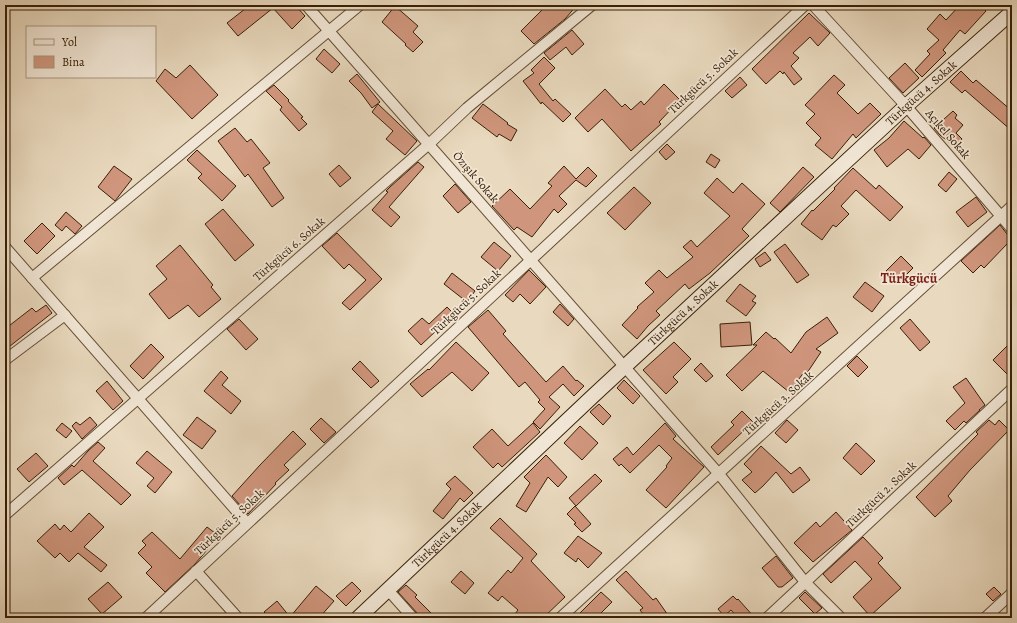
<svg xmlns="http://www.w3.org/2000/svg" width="1017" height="623" viewBox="0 0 1017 623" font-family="Alegreya,serif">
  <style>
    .building { fill: #d0967d; stroke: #392006 }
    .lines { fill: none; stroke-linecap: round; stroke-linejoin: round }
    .minor-casing { stroke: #654e34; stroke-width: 12 }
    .secondary-casing { stroke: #392006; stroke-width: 16 }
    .minor { stroke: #f1e6d5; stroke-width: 10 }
    .secondary { stroke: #f1e6d5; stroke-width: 14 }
    .labels { text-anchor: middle; stroke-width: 3.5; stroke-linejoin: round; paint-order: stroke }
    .street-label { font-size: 12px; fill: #392006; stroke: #f1e6d5 }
    .quarter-label { font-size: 14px; font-weight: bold; fill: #7a1f14; stroke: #f1e6d5 }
  </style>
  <rect width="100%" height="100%" fill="#e9d9be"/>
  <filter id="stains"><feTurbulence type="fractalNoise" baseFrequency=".005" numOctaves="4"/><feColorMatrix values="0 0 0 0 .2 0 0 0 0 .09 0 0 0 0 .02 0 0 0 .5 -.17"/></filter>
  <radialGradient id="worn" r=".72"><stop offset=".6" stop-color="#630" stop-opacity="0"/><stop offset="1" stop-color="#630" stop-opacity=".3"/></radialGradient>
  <g class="building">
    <polygon points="250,5 295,5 305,16 292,29 273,8 238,36 227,23"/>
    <polygon points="547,5 577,5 565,19 534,44 521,31"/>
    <polygon points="960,5 980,5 986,11 965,34 960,30 943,50 946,53 922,77 915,70 930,54 927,51 939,40 927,29 940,14 946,20"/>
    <polygon points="395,6 418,26 413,32 423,42 413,52 405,45 406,44 382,22"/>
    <polygon points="809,13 830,33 818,46 810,37 793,53 799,58 791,66 802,79 794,85 784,72 783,74 780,71 766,84 752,69"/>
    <polygon points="572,30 584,44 572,55 566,47 550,60 544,53"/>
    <polygon points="324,49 340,64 332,73 316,59"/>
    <polygon points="544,57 555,68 539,84 553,101 555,99 571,114 563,122 542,102 541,104 523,81 534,73 531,70"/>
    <polygon points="905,63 919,78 903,93 889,78"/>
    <polygon points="190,65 218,95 192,119 156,81 165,69 176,78"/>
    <polygon points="961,71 973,83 976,80 1012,111 1012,131 965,90 962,93 950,82"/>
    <polygon points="357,74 380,102 372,108 361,93 349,81"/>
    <polygon points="834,75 845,85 837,93 858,114 870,103 881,114 856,138 853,134 832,159 815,145 821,138 806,123 815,114 805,105"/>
    <polygon points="740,77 747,85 732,98 725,91"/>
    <polygon points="664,84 680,100 659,122 661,124 631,151 602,119 588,132 575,118 605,89 622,107 625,104 631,110 641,101 644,105"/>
    <polygon points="274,85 289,100 288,101 303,117 301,118 307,124 299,131 280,110 282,107 266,91"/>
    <polygon points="378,104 417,141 405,155 386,139 393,131 372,112"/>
    <polygon points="483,104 508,123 507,124 517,130 511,141 499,134 497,137 472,118"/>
    <polygon points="953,111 957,115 955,118 963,125 956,133 962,139 955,147 940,135 934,128"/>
    <polygon points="904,121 923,138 924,137 931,145 919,159 908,149 887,167 874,150 889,138"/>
    <polygon points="235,128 247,142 251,139 270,163 263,168 284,198 272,207 248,174 245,177 218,141"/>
    <polygon points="667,144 675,152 666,160 659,152"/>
    <polygon points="197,150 236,186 222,201 198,178 202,174 187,160"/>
    <polygon points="711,154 720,160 715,168 706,162"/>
    <polygon points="418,162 424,167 389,207 400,217 391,227 372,210 388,192 386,191 390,187"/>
    <polygon points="339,165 351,178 340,187 329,174"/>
    <polygon points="114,166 132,179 115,201 98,187"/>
    <polygon points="564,166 576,179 588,167 597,176 586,187 576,180 559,196 567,204 558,213 554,209 532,237 517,227 514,230 492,206 510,189 530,209 552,186 548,183"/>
    <polygon points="803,167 814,177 780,212 770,203"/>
    <polygon points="853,168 876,189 879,185 903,207 890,221 856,190 841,206 849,214 836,227 833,225 822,240 801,224 812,210 813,211 835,189 834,188"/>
    <polygon points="949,172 957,179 946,192 938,185"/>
    <polygon points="717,178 733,193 742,183 765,204 742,229 749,236 710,273 689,289 685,284 656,311 660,315 648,326 637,339 622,325 638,308 637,307 654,292 645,283 659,270 667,278 693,257 683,247 691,240 697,247 730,216 704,193"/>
    <polygon points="455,184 471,202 458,213 443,196"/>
    <polygon points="634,187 651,203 625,230 607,213"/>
    <polygon points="976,197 987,212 968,227 956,212"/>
    <polygon points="223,209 254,245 235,261 205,224"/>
    <polygon points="66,212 82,226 75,234 66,226 62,231 55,225"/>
    <polygon points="42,223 55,236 37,254 24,241"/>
    <polygon points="1000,225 1007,234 1012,235 1012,250 1007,244 984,268 981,265 973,273 961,261"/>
    <polygon points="337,233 382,279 350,310 342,303 366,280 349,264 344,269 322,246"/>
    <polygon points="494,242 511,256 498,271 481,257"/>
    <polygon points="785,244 809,275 797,283 774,252"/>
    <polygon points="180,245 213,285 211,287 221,299 199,317 188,305 169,319 149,294 167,279 156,266"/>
    <polygon points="765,252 771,260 760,267 755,259"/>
    <polygon points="901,256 913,268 898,283 886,271"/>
    <polygon points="529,270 546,287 530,304 520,294 513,302 505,295"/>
    <polygon points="452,273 475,291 467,302 444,284"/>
    <polygon points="865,282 884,296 872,312 853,297"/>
    <polygon points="740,284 756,296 752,301 756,303 746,316 726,301"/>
    <polygon points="560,304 574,319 568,326 553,312"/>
    <polygon points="46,305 52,313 5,350 5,329 32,308 36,312"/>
    <polygon points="447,307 454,314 421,345 408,331 422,318 429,324"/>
    <polygon points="488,310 506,331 503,334 546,382 563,366 576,381 577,380 584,386 574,396 563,384 549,397 560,407 540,429 533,422 545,409 538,402 540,400 525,382 519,387 468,327"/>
    <polygon points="827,317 838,333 816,349 821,352 807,373 805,371 789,392 763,371 742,391 726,375 757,345 753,345 766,332 774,339 775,338 791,353 806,332"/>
    <polygon points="239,319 258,339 246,350 227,329"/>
    <polygon points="910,319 930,342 920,351 900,328"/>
    <polygon points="750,322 752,345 721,347 720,324"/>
    <polygon points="1012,341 1012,379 993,360"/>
    <polygon points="456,342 489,373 472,391 452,372 422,397 410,384 428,369 429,370"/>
    <polygon points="674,342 691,359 673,377 678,382 666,394 643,370"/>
    <polygon points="151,344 164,357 143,379 130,366"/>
    <polygon points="857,356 868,367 858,377 847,366"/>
    <polygon points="360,361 379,381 371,388 352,369"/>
    <polygon points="701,363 713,376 706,382 694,370"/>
    <polygon points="221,371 228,378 222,385 241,401 231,414 204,391"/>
    <polygon points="966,378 985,405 979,410 980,410 966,423 964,421 955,430 946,421 965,403 953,387"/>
    <polygon points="624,380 640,396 633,404 617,388"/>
    <polygon points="107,381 123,401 113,410 96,391"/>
    <polygon points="599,404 611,416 603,425 590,412"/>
    <polygon points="742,411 753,422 718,455 711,447 734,425 731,422"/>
    <polygon points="90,417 97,425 82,439 72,426 76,422 80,425"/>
    <polygon points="197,417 216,431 202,449 183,435"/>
    <polygon points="321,418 336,432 324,443 310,429"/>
    <polygon points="787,420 798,430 786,443 775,433"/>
    <polygon points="989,420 995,425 999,420 1009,430 970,470 948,496 952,501 935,517 916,497 978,434 976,432"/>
    <polygon points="62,423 72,431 66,438 56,430"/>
    <polygon points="533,423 540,432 502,467 498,463 493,468 473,447 492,429 508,446"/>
    <polygon points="665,423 676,436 673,439 704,467 666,508 646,490 667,467 666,466 672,458 659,445 630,473 621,464 619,466 613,459 627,447 633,455"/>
    <polygon points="580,426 598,443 582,460 564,443"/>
    <polygon points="293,431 306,444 284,465 289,470 275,483 276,484 248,514 232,496 260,465"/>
    <polygon points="98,442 105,448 93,461 131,495 121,505 82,470 64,485 58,478 72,465 74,467 88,451"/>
    <polygon points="856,443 875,461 861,475 843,458"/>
    <polygon points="761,446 791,474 800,467 810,480 793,493 776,472 763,486 755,493 742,480 752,472 744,464"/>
    <polygon points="147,451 172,472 155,493 147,486 154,478 136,463"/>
    <polygon points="36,453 48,466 29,482 17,469"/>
    <polygon points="546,455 567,477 558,487 548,477 526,512 516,506 530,483 524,477"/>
    <polygon points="595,474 602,481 576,506 569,498"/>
    <polygon points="455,476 473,493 464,502 460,498 443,519 433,511 451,489 446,484"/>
    <polygon points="575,506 591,524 582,532 574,524 576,523 567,514"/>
    <polygon points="836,512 852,530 813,562 794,543 816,522 820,527"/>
    <polygon points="89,513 104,527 84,547 107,565 101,572 78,553 69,562 60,553 55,558 37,541 55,524 60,530 64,525 71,532"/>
    <polygon points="500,518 537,554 531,561 565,597 543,618 512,618 518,610 502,596 498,601 488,593 508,570 511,573 523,558 490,528"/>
    <polygon points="207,527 219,536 195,564 165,592 146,573 152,567 138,553 146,545 142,541 152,532 180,559"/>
    <polygon points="578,536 602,553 588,568 578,558 576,562 564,553"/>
    <polygon points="863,537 883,558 878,563 901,588 870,616 853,597 872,579 855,561 831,583 823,574"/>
    <polygon points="776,556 793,578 782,587 778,587 762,568"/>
    <polygon points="461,571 474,583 465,594 451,582"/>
    <polygon points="626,571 653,600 656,598 670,618 646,618 640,610 643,608 616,580"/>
    <polygon points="108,582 122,597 102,614 88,599"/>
    <polygon points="352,582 361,591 346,606 336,596"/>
    <polygon points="406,585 417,595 415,597 436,618 419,618 418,614 398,592"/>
    <polygon points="316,586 334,601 319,618 270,618 264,612 277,601 290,617"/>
    <polygon points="994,587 1001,594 993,601 986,594"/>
    <polygon points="601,592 612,602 596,618 575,618"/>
    <polygon points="805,592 822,608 815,614 799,598"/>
    <polygon points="733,596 737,600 738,599 755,618 738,618 731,610 724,616 718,609"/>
  </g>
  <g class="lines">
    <defs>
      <g id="minor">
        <polyline points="306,5 719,474 805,582 841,618"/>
        <polyline points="813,5 906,106 1012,229"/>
        <polyline points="5,247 247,523"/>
        <polyline points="32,278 360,5"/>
        <polyline points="5,360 65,315"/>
        <polyline points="5,515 429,144 467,108 592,5"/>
        <polyline points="196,571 238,618"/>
        <polyline points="388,590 413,618"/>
        <polyline points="146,618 805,5"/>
        <polyline points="560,618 1012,206"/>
        <polyline points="767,618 1012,389"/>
        <polyline points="985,618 1012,593"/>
      </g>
      <g id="secondary">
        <path id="s1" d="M358 618 593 396 906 106 1012 12"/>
      </g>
    </defs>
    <use href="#minor" class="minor-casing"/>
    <use href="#secondary" class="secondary-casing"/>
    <use href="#minor" class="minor"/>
    <use href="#secondary" class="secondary"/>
  </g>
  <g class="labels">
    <g class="street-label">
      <text transform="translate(703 81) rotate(-43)" y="4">Türkgücü 5. Sokak</text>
      <text dy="4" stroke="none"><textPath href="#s1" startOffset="770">Türkgücü 4. Sokak</textPath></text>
      <text transform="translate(948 134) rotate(49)" y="4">Açıkel Sokak</text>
      <text transform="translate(476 177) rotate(49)" y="4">Özışık Sokak</text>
      <text transform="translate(289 249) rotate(-41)" y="4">Türkgücü 6. Sokak</text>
      <text transform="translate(466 302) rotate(-43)" y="4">Türkgücü 5. Sokak</text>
      <text dy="4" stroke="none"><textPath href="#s1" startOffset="446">Türkgücü 4. Sokak</textPath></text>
      <text transform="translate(778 403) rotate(-42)" y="4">Türkgücü 3. Sokak</text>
      <text transform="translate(881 494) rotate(-43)" y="4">Türkgücü 2. Sokak</text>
      <text transform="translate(229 522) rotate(-43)" y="4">Türkgücü 5. Sokak</text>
      <text dy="4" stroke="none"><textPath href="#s1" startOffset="122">Türkgücü 4. Sokak</textPath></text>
    </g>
    <g class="quarter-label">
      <text x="909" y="283">Türkgücü</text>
    </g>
  </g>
  <rect width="1017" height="623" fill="none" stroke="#e9d9be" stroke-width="20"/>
  <rect x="6" y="6" width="1005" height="611" fill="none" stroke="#392006" stroke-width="2"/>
  <rect x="10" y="10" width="997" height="603" fill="none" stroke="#392006"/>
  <rect x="26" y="26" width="130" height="52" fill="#f1e6d5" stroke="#a79782"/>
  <rect x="34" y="39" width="20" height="6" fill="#f1e6d5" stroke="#a79782"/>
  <text x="62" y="46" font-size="12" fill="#392006">Yol</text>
  <rect x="34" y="56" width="20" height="12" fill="#d0967d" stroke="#a79782"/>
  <text x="62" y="66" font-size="12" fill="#392006">Bina</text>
  <rect width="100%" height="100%" filter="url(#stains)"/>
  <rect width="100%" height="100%" fill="url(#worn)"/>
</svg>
